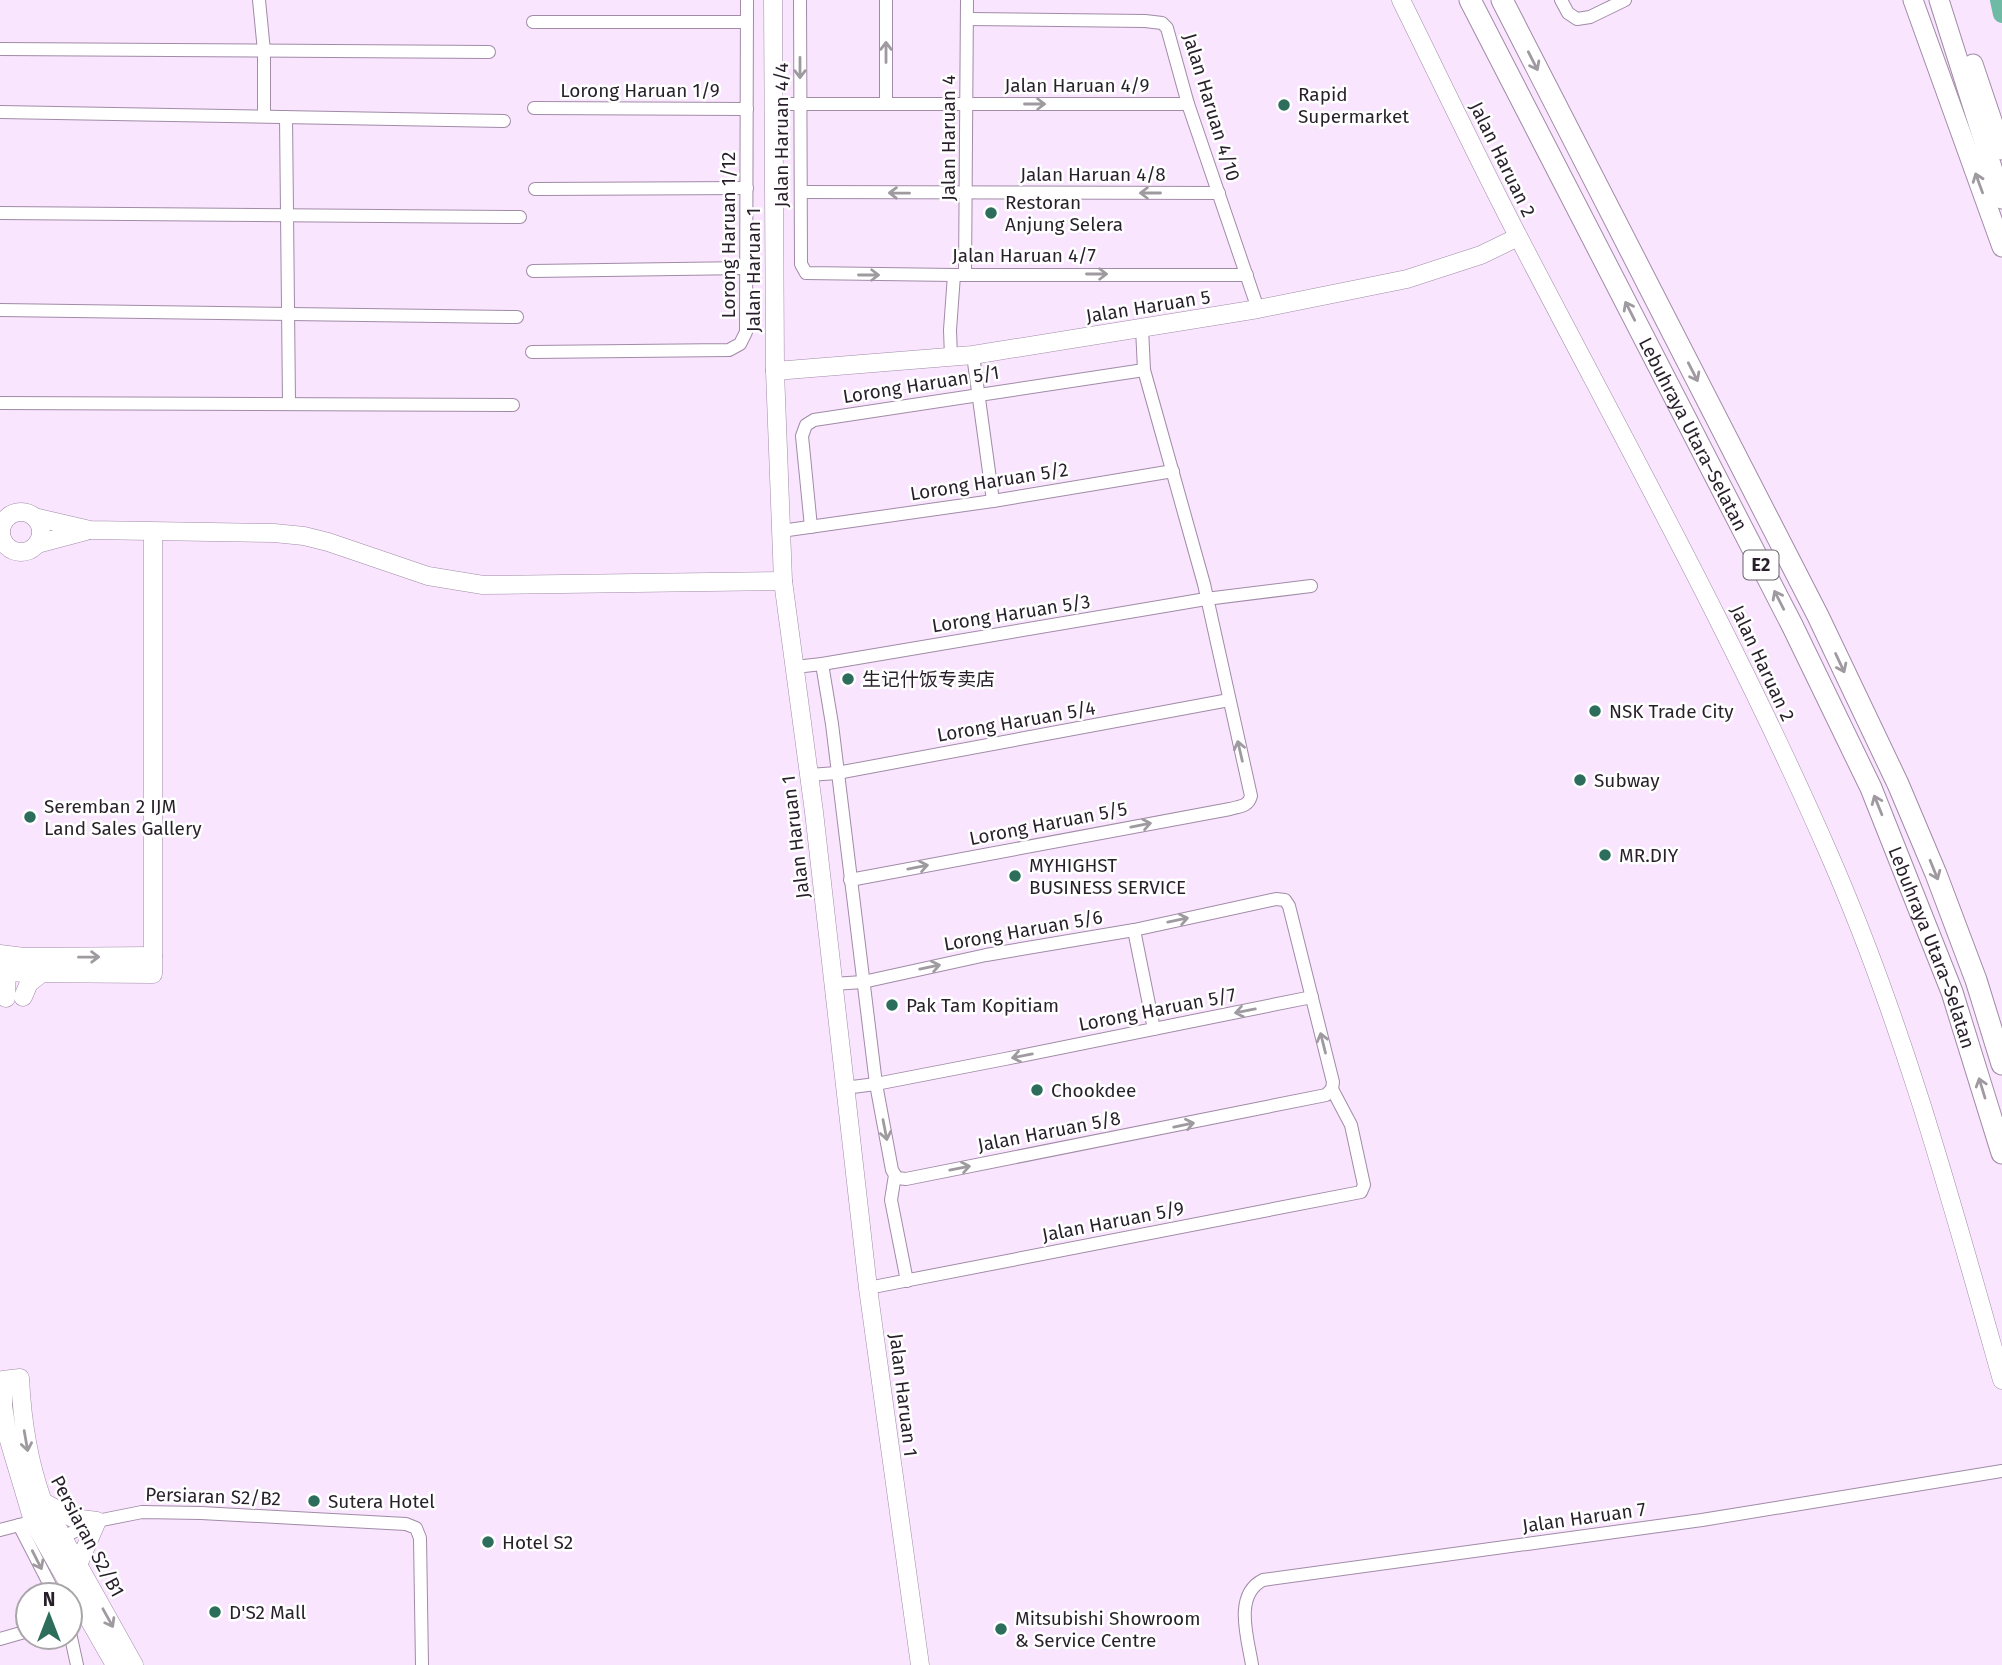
<svg xmlns="http://www.w3.org/2000/svg" width="2002" height="1665" viewBox="0 0 2002 1665" font-family="'Fira Sans','Noto Sans SC',sans-serif">
  <style>
    .lines { fill: none; stroke-linecap: round; stroke-linejoin: round }
    .river { stroke: #6fbaa4; stroke-width: 18 }
    .street-casing { stroke: #a18ba7; stroke-width: 14 }
    .secondary-casing { stroke: #a18ba7; stroke-width: 19 }
    .primary-casing { stroke: #a18ba7; stroke-width: 21 }
    .highway-casing { stroke: #a18ba7; stroke-width: 23 }
    .street { stroke: #fff; stroke-width: 12 }
    .secondary { stroke: #fff; stroke-width: 18 }
    .primary { stroke: #fff; stroke-width: 19 }
    .highway { stroke: #fff; stroke-width: 21 }
    .oneway { stroke: #9e9aa0 }
    .poi-dot { fill: #2d6d5b; stroke: #fff; stroke-width: 2.5 }
    .labels { text-anchor: middle; stroke-width: 5; stroke-linejoin: round; paint-order: stroke }
    .shield { fill: #fff; stroke: #68626b; stroke-width: 2 }
    .shield-label { font-size: 18px; font-weight: bold; fill: #281f2b }
    .street-label { font-size: 19px; fill: #281f2b; stroke: #fff }
    .poi-label { font-size: 19px; fill: #281f2b; stroke: #fff; text-anchor: start }
  </style>
  <rect width="100%" height="100%" fill="#f9e5fe"/>
  <g class="lines">
    <polyline class="river" points="1999,0 2002,14"/>
    <defs>
      <g id="street">
        <polyline points="259,0 264,51 264,116"/>
        <polyline points="800,0 801,264 806,273 954,275 1247,275"/>
        <polyline points="886,0 886,104"/>
        <polyline points="1561,0 1568,13 1577,19 1590,17 1625,0"/>
        <polyline points="967,19 1145,21 1162,23 1167,28 1188,104 1258,309"/>
        <polyline points="533,22 747,22"/>
        <polyline points="0,49 489,52"/>
        <polyline points="773,104 1188,104"/>
        <polyline points="534,108 747,109"/>
        <polyline points="0,112 504,121"/>
        <polyline points="286,117 289,403"/>
        <polyline points="535,189 747,188"/>
        <polyline points="801,192 1219,193"/>
        <polyline points="0,213 520,217"/>
        <polyline points="533,271 747,268"/>
        <polyline points="965,275 967,0"/>
        <polyline points="0,310 517,317"/>
        <polyline points="532,352 729,350 740,344 746,332 747,0"/>
        <polyline points="973,355 993,501"/>
        <polyline points="951,357 950,330 954,275"/>
        <polyline points="0,403 513,405"/>
        <polyline points="811,527 802,436 806,425 814,420 1144,370"/>
        <polyline points="781,531 993,501 1173,471"/>
        <polyline points="822,664 832,724 876,1084 892,1170 895,1175 891,1200 907,1281"/>
        <polyline points="795,667 822,664 1206,599 1311,586"/>
        <polyline points="809,775 837,773 1229,700"/>
        <path d="M850 880 1230 809C1240 806 1248 807 1251 796L1204 584 1144 370 1142 328"/>
        <polyline points="1134,930 1154,1029"/>
        <polyline points="833,984 863,982 986,955 1134,930 1276,899 1285,900 1289,906 1333,1082 1332,1089 1351,1125 1364,1185 1361,1192 868,1288"/>
        <polyline points="844,1088 876,1084 1005,1059 1312,997"/>
        <polyline points="895,1175 897,1178 906,1179 1326,1095 1332,1089"/>
        <polyline points="19,1525 55,1595"/>
        <polyline points="0,1530 27,1523"/>
        <polyline points="45,1545 97,1521 142,1512 201,1513 406,1524 416,1528 420,1538 422,1665"/>
        <polyline points="70,1618 85,1614"/>
        <polyline points="70,1633 77,1665"/>
        <polyline points="0,1639 28,1631"/>
        <path d="M1252 1665C1248 1639 1233 1595 1263 1580L1702 1520 2002 1471"/>
      </g>
      <g id="secondary">
        <polyline points="773,0 775,371 783,581 814,812 868,1288 920,1665"/>
        <path d="M1401 0C1440 79 1478 159 1519 238 1625 442 1737 643 1829 854 1903 1023 1952 1203 2002 1380"/>
        <polyline points="775,371 973,355 1258,309 1407,279 1481,255 1518,237"/>
        <circle cx="21" cy="532" r="20"/>
        <polyline points="34,517 90,530 274,533 304,536 328,542 428,576 483,585 783,581"/>
        <polyline points="37,544 86,531"/>
        <polyline points="0,954 24,957 153,956"/>
        <polyline points="0,971 24,973 153,974 153,533"/>
        <polyline points="23,997 29,983 42,973"/>
        <polyline points="6,998 7,963"/>
        <polyline points="43,1502 73,1518 97,1521 78,1565"/>
        <path d="M115 1665 33 1521 8 1437 3 1406V1380L20 1378C22 1421 28 1461 43 1502L134 1665"/>
      </g>
      <g id="primary">
        <polyline points="1913,0 2002,247"/>
        <polyline points="1939,0 2002,199"/>
        <polyline points="1973,64 2002,150"/>
      </g>
      <g id="highway">
        <path id="s1" d="M1470 0 1792 625 1871 788 1952 992 2002 1153"/>
        <polyline points="1502,0 1818,616 1898,784 1936,874 1976,980 2002,1064"/>
      </g>
    </defs>
    <use href="#street" class="street-casing"/>
    <use href="#secondary" class="secondary-casing"/>
    <use href="#primary" class="primary-casing"/>
    <use href="#highway" class="highway-casing"/>
    <use href="#street" class="street"/>
    <use href="#secondary" class="secondary"/>
    <use href="#primary" class="primary"/>
    <use href="#highway" class="highway"/>
  </g>
  <defs><path id="oneway-shaft" d="M-6 0H5M1.5-3L5.5 0L1.5 3" fill="none" stroke-width="1.6" stroke-linecap="round" stroke-linejoin="round" transform="scale(1.75)"/></defs>
  <g class="oneway">
    <use href="#oneway-shaft" transform="translate(886 52) rotate(-90)"/>
    <use href="#oneway-shaft" transform="translate(1533 61) rotate(63)"/>
    <use href="#oneway-shaft" transform="translate(800 68) rotate(90)"/>
    <use href="#oneway-shaft" transform="translate(1035 104)"/>
    <use href="#oneway-shaft" transform="translate(1979 183) rotate(-110)"/>
    <use href="#oneway-shaft" transform="translate(899 193) rotate(-179)"/>
    <use href="#oneway-shaft" transform="translate(1150 193) rotate(180)"/>
    <use href="#oneway-shaft" transform="translate(1097 274)"/>
    <use href="#oneway-shaft" transform="translate(869 275)"/>
    <use href="#oneway-shaft" transform="translate(1630 311) rotate(-117)"/>
    <use href="#oneway-shaft" transform="translate(1693 372) rotate(63)"/>
    <use href="#oneway-shaft" transform="translate(1779 600) rotate(-117)"/>
    <use href="#oneway-shaft" transform="translate(1840 663) rotate(65)"/>
    <use href="#oneway-shaft" transform="translate(1240 751) rotate(-103)"/>
    <use href="#oneway-shaft" transform="translate(1878 805) rotate(-112)"/>
    <use href="#oneway-shaft" transform="translate(1141 825) rotate(-11)"/>
    <use href="#oneway-shaft" transform="translate(918 867) rotate(-11)"/>
    <use href="#oneway-shaft" transform="translate(1934 870) rotate(68)"/>
    <use href="#oneway-shaft" transform="translate(1178 920) rotate(-12)"/>
    <use href="#oneway-shaft" transform="translate(89 957) rotate(-1)"/>
    <use href="#oneway-shaft" transform="translate(930 967) rotate(-12)"/>
    <use href="#oneway-shaft" transform="translate(1245 1011) rotate(169)"/>
    <use href="#oneway-shaft" transform="translate(1323 1043) rotate(-104)"/>
    <use href="#oneway-shaft" transform="translate(1022 1056) rotate(169)"/>
    <use href="#oneway-shaft" transform="translate(1982 1088) rotate(-107)"/>
    <use href="#oneway-shaft" transform="translate(1184 1125) rotate(-12)"/>
    <use href="#oneway-shaft" transform="translate(885 1130) rotate(79)"/>
    <use href="#oneway-shaft" transform="translate(960 1168) rotate(-11)"/>
    <use href="#oneway-shaft" transform="translate(26 1441) rotate(80)"/>
    <use href="#oneway-shaft" transform="translate(37 1560) rotate(63)"/>
    <use href="#oneway-shaft" transform="translate(108 1618) rotate(61)"/>
  </g>
  <g class="poi-dot">
    <circle cx="1284" cy="105" r="7"/>
    <circle cx="991" cy="213" r="7"/>
    <circle cx="848" cy="679" r="7"/>
    <circle cx="1595" cy="711" r="7"/>
    <circle cx="1580" cy="780" r="7"/>
    <circle cx="30" cy="817" r="7"/>
    <circle cx="1605" cy="855" r="7"/>
    <circle cx="1015" cy="876" r="7"/>
    <circle cx="892" cy="1005" r="7"/>
    <circle cx="1037" cy="1090" r="7"/>
    <circle cx="314" cy="1501" r="7"/>
    <circle cx="488" cy="1542" r="7"/>
    <circle cx="215" cy="1612" r="7"/>
    <circle cx="1001" cy="1629" r="7"/>
  </g>
  <g class="labels">
    <rect class="shield" x="1743.5" y="550.5" width="35" height="29" rx="5"/>
    <g class="shield-label">
      <text x="1761" y="571">E2</text>
    </g>
    <g class="street-label">
      <text x="1077" y="92">Jalan Haruan 4/9</text>
      <text x="640" y="97">Lorong Haruan 1/9</text>
      <text transform="translate(1212 107) rotate(73)" y="7">Jalan Haruan 4/10</text>
      <text transform="translate(781 135) rotate(-90)" y="7">Jalan Haruan 4/4</text>
      <text transform="translate(948 138) rotate(-90)" y="7">Jalan Haruan 4</text>
      <text transform="translate(1503 159) rotate(64)" y="7">Jalan Haruan 2</text>
      <text x="1093" y="181">Jalan Haruan 4/8</text>
      <text transform="translate(728 235) rotate(-90)" y="7">Lorong Haruan 1/12</text>
      <text x="1024" y="262">Jalan Haruan 4/7</text>
      <text transform="translate(753 270) rotate(-90)" y="7">Jalan Haruan 1</text>
      <text transform="translate(1148 306) rotate(-9)" y="7">Jalan Haruan 5</text>
      <text transform="translate(921 384) rotate(-9)" y="7">Lorong Haruan 5/1</text>
      <text dy="7" stroke="none"><textPath href="#s1" startOffset="488">Lebuhraya Utara–Selatan</textPath></text>
      <text transform="translate(989 481) rotate(-9)" y="7">Lorong Haruan 5/2</text>
      <text transform="translate(1011 613) rotate(-9)" y="7">Lorong Haruan 5/3</text>
      <text transform="translate(1763 663) rotate(65)" y="7">Jalan Haruan 2</text>
      <text transform="translate(1016 721) rotate(-10)" y="7">Lorong Haruan 5/4</text>
      <text transform="translate(1048 823) rotate(-11)" y="7">Lorong Haruan 5/5</text>
      <text transform="translate(795 837) rotate(-97)" y="7">Jalan Haruan 1</text>
      <text transform="translate(1023 930) rotate(-10)" y="7">Lorong Haruan 5/6</text>
      <text dy="7" stroke="none"><textPath href="#s1" startOffset="1055">Lebuhraya Utara–Selatan</textPath></text>
      <text transform="translate(1157 1009) rotate(-11)" y="7">Lorong Haruan 5/7</text>
      <text transform="translate(1049 1131) rotate(-11)" y="7">Jalan Haruan 5/8</text>
      <text transform="translate(1113 1221) rotate(-11)" y="7">Jalan Haruan 5/9</text>
      <text transform="translate(904 1395) rotate(83)" y="7">Jalan Haruan 1</text>
      <text transform="translate(213 1496) rotate(2)" y="7">Persiaran S2/B2</text>
      <text transform="translate(1584 1517) rotate(-8)" y="7">Jalan Haruan 7</text>
      <text transform="translate(88 1536) rotate(62)" y="7">Persiaran S2/B1</text>
    </g>
    <g class="poi-label">
      <text x="1298" y="101">Rapid<tspan x="1298" dy="22">Supermarket</tspan></text>
      <text x="1005" y="209">Restoran<tspan x="1005" dy="22">Anjung Selera</tspan></text>
      <text x="862" y="686">生记什饭专卖店</text>
      <text x="1609" y="718">NSK Trade City</text>
      <text x="1594" y="787">Subway</text>
      <text x="44" y="813">Seremban 2 IJM<tspan x="44" dy="22">Land Sales Gallery</tspan></text>
      <text x="1619" y="862">MR.DIY</text>
      <text x="1029" y="872">MYHIGHST<tspan x="1029" dy="22">BUSINESS SERVICE</tspan></text>
      <text x="906" y="1012">Pak Tam Kopitiam</text>
      <text x="1051" y="1097">Chookdee</text>
      <text x="328" y="1508">Sutera Hotel</text>
      <text x="502" y="1549">Hotel S2</text>
      <text x="229" y="1619">D'S2 Mall</text>
      <text x="1015" y="1625">Mitsubishi Showroom<tspan x="1015" dy="22">&amp; Service Centre</tspan></text>
    </g>
  </g>
  <g transform="translate(49 1616)"><circle r="33" fill="#ffffff" stroke="#a9a5aa" stroke-width="2"/>
  <path d="M0-5L12 26L0 18L-12 26Z" fill="#2d6d5b"/>
  <text y="-10" font-size="19" font-weight="bold" text-anchor="middle" fill="#281f2b">N</text>
  </g>
</svg>
